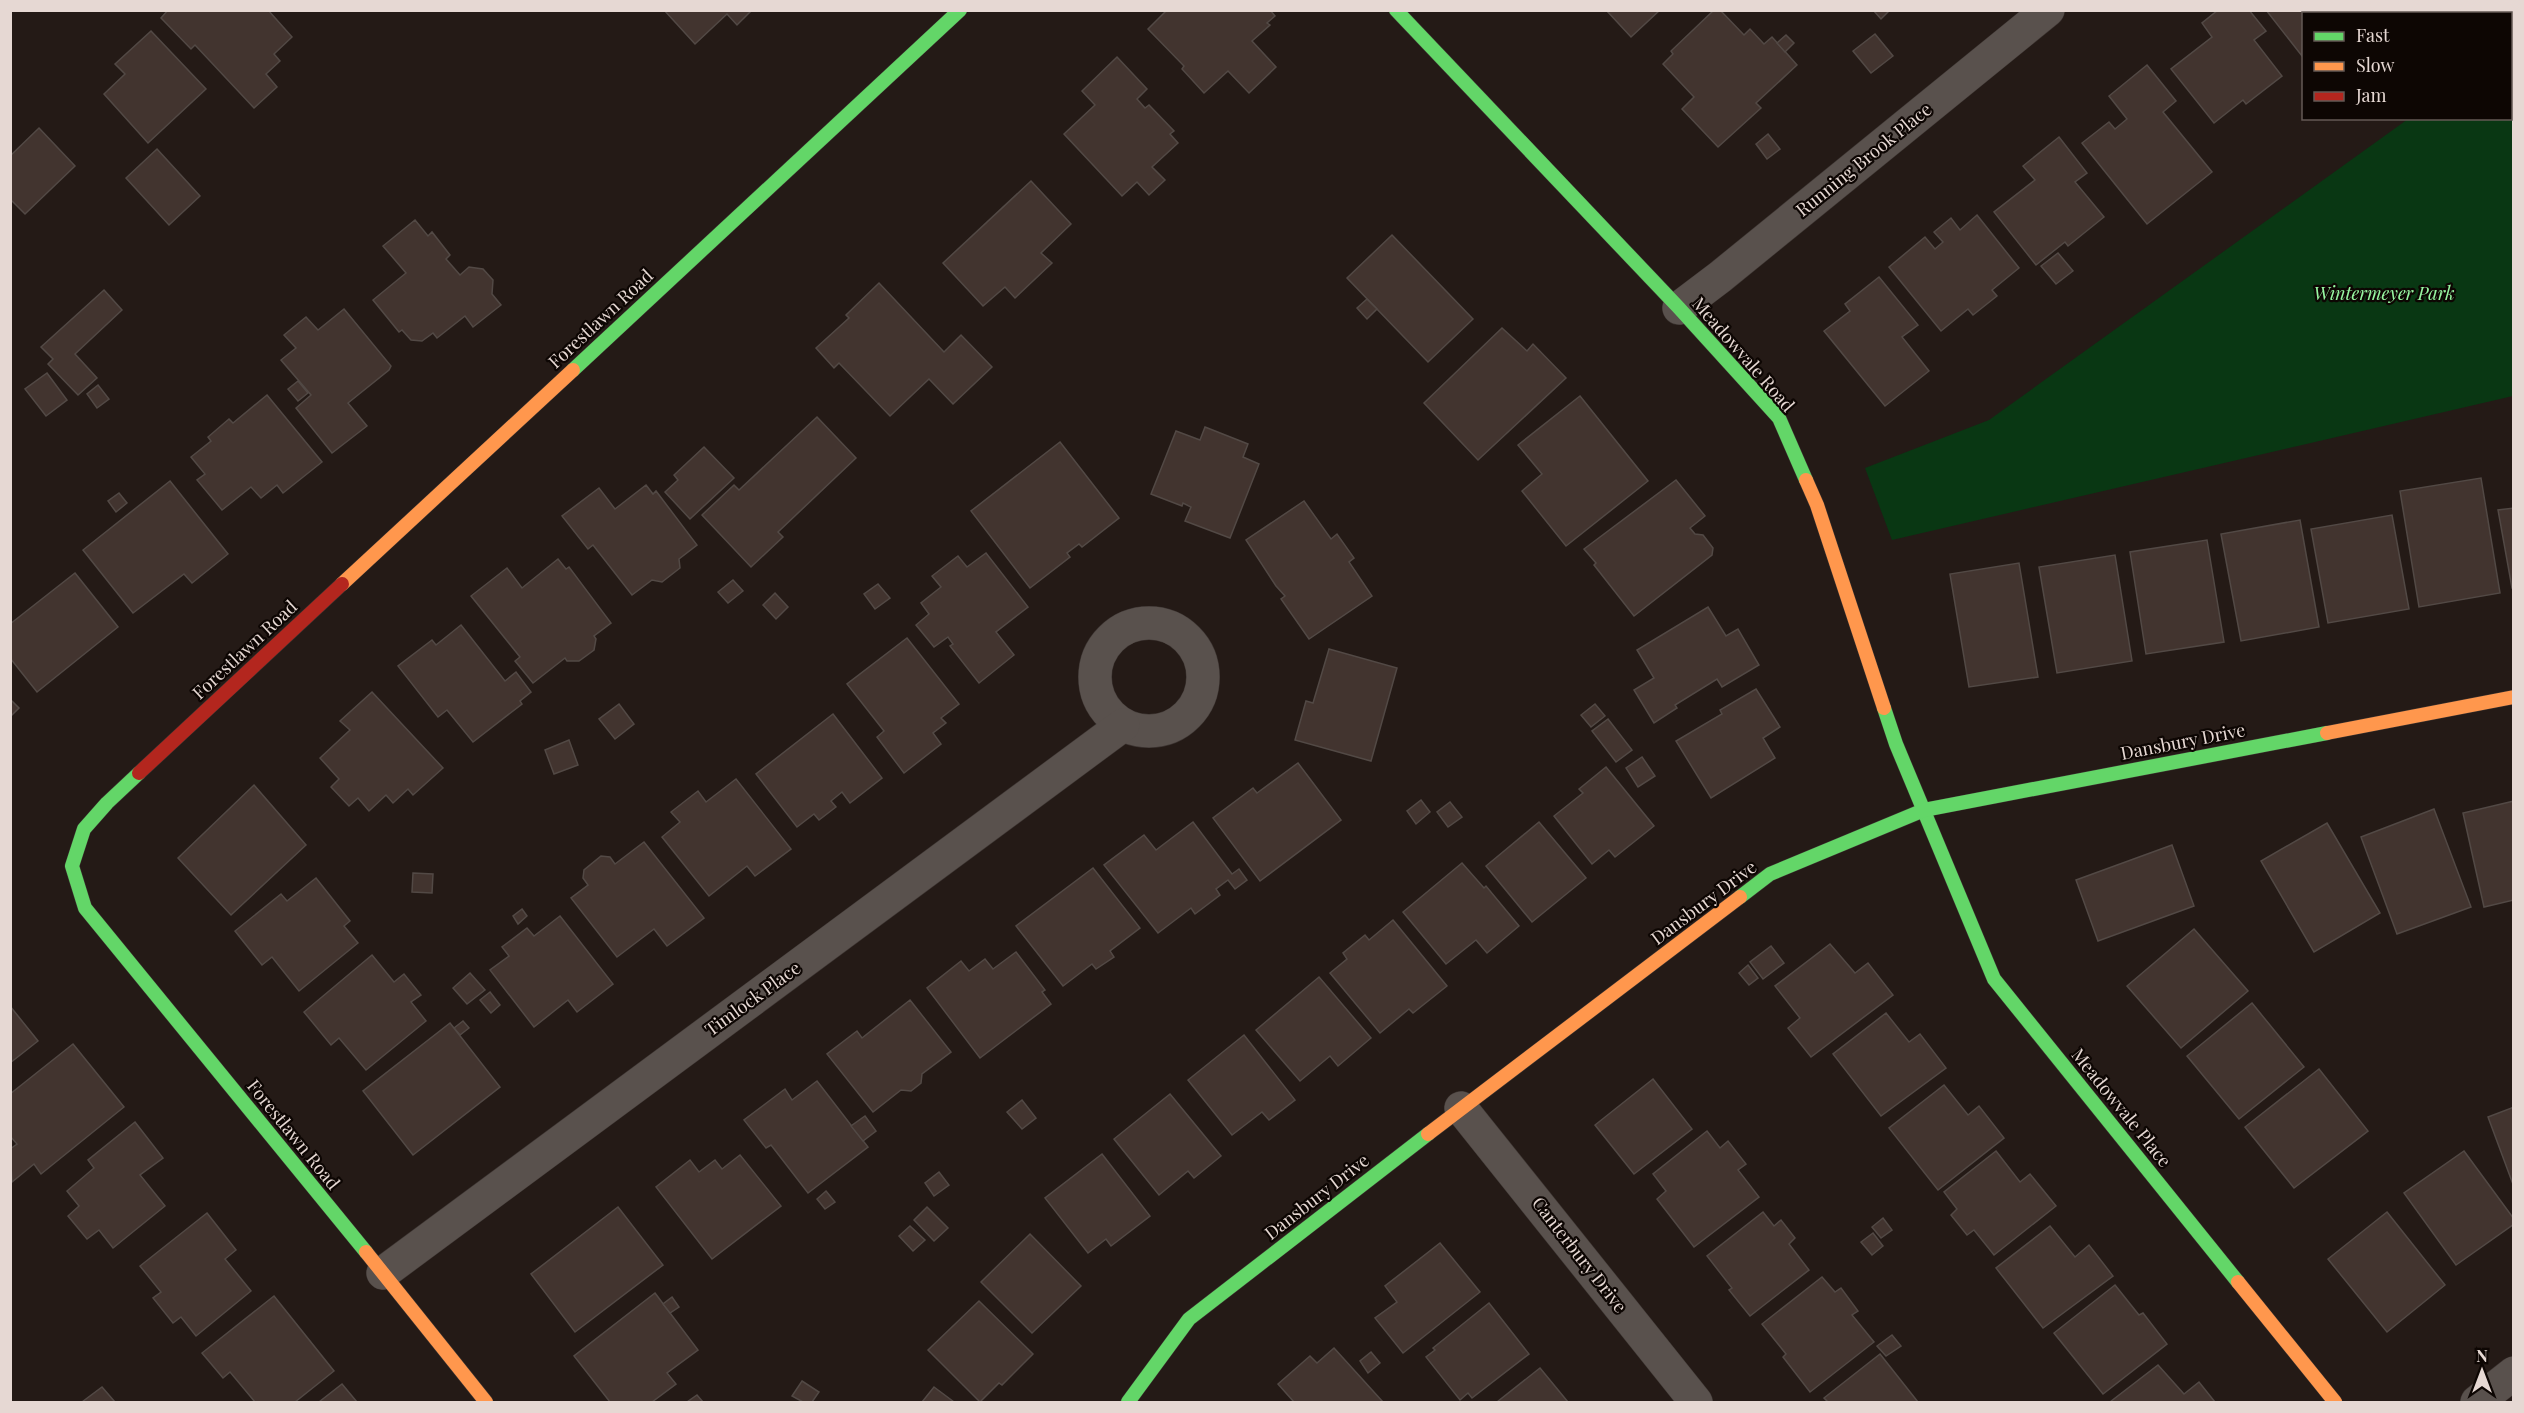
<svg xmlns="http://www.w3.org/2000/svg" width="2524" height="1413" viewBox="0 0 2524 1413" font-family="'Playfair Display',serif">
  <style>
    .green { fill: #093713 }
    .building { fill: #42342f; stroke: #524945; stroke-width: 1.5 }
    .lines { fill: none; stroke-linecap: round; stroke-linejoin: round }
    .street-casing { stroke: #3c3431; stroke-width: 34 }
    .fast-casing { stroke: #3c3431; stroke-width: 15 }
    .slow-casing { stroke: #3c3431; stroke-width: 15 }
    .jam-casing { stroke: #3c3431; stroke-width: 15 }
    .street { stroke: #59514d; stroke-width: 33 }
    .fast { stroke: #63d668; stroke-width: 14 }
    .slow { stroke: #ff974d; stroke-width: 14 }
    .jam { stroke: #b3261e; stroke-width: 14 }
    .labels { text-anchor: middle; stroke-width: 4.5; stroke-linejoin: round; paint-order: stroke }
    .street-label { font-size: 18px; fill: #e6d8d3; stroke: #0d0603 }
    .park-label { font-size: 18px; font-style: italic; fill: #98f8a2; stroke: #0d0603 }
  </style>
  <rect width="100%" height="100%" fill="#241a16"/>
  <polygon class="green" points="2513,43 2513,396 1892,540 1865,468 1989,420 2408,119 2510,118 2510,45"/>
  <g class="building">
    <polygon points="168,10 268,10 292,37 274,54 280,61 266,74 277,87 254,108 195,45 191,49 161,18"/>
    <polygon points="664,10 752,10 737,25 727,14 695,44"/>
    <polygon points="1167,10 1270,10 1275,16 1267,23 1270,25 1252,41 1276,67 1249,93 1228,71 1204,93 1182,69 1184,66 1148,29"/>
    <polygon points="1606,10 1660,10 1631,37"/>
    <polygon points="1714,10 1720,10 1744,35 1750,29 1764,44 1772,37 1797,65 1756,103 1761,108 1718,147 1682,109 1694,97 1663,64 1673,54 1671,51"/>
    <polygon points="1873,10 1890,10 1881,19"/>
    <polygon points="2218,10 2249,10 2266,31 2254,40 2282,76 2246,104 2243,100 2214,123 2171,69 2212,37 2202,23"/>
    <polygon points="2266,10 2359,10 2355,14 2304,14 2302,56"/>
    <polygon points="151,31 206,89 148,143 104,94 125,74 115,64"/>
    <polygon points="1875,34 1893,56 1871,73 1853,51"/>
    <polygon points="1786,35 1794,43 1785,52 1777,43"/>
    <polygon points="1117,57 1147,89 1137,99 1145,108 1149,105 1174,131 1170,134 1178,143 1152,167 1165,180 1149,195 1137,182 1122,196 1064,134 1095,105 1082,91"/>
    <polygon points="2147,65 2176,101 2163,112 2212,172 2147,224 2082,143 2109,122 2115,129 2127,119 2109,96"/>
    <polygon points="39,128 75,166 25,214 10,199 10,156"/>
    <polygon points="1768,134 1780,149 1767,159 1756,144"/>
    <polygon points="2059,137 2087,173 2075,182 2104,217 2068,246 2065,242 2036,265 1994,212 2035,180 2023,166"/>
    <polygon points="157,149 200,196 169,225 126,178"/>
    <polygon points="1031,181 1071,224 1041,253 1052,263 1015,298 1005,287 983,306 943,263"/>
    <polygon points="1977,215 2019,268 1992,290 1997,296 1973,315 1968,309 1941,331 1889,267 1925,237 1935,249 1943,242 1934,232 1951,218 1960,230"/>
    <polygon points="415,220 428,236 432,232 450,255 446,259 460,275 469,267 483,269 493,280 492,294 501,305 473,327 465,316 437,338 433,333 422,341 411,340 402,330 399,332 373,300 406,273 383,246"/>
    <polygon points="1392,235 1473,319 1428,362 1347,278"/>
    <polygon points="2058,253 2073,271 2056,284 2041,266"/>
    <polygon points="1879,277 1918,325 1902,337 1929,371 1885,406 1824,331 1850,311 1845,304"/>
    <polygon points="879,283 944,352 961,335 992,367 953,404 929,379 890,416 839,363 834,368 816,348 849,318 846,315"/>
    <polygon points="104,290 122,310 75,354 97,378 78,395 48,364 53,359 41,347"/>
    <polygon points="1367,299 1377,309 1367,319 1357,308"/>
    <polygon points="344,309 391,366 389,370 348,403 367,426 332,453 296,408 311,395 281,360 296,348 284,335 306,317 318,330"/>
    <polygon points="1502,328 1527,351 1533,344 1566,378 1478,460 1424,403"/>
    <polygon points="47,373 67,400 46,416 25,389"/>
    <polygon points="298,381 308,393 298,401 288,389"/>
    <polygon points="98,385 109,399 97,408 87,394"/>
    <polygon points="267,395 322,462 283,493 277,485 261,498 251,487 222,510 197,480 205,474 191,457 211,441 208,437 229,419 233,423"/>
    <polygon points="1580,396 1648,481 1566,546 1522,491 1542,474 1518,445"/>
    <polygon points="817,417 856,458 778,532 783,537 751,567 702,515 734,485 739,490"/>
    <polygon points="1205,427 1248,444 1243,457 1259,464 1230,538 1185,521 1191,507 1183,503 1182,506 1151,494 1176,431 1200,440"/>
    <polygon points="1060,442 1119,518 1082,547 1079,544 1067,553 1070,557 1030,588 971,511"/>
    <polygon points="704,447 734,478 690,519 665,492 678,480 674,475"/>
    <polygon points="2481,478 2500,593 2419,607 2400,491"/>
    <polygon points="1676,480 1705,516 1690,528 1695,534 1703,535 1713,548 1712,555 1634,616 1594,565 1596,563 1584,549"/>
    <polygon points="170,481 228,554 192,583 184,574 133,613 83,550"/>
    <polygon points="646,485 653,494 656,491 697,545 679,559 680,568 662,582 652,580 632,595 593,545 588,549 562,516 599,488 615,509"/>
    <polygon points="119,493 127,503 116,512 108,501"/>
    <polygon points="1304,501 1331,539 1337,534 1354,558 1349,562 1372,596 1309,639 1281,599 1285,596 1276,586 1246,540"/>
    <polygon points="2514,508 2514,588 2512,588 2498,510"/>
    <polygon points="2392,515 2409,609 2328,623 2311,529"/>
    <polygon points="2300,520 2319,627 2241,641 2221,534"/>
    <polygon points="2207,540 2224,642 2146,654 2130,552"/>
    <polygon points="986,553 1028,607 996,632 1014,655 979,683 950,646 953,644 948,637 934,647 916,625 929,614 921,603 941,587 932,576 958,556 967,567"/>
    <polygon points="2115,555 2132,661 2057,673 2039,567"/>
    <polygon points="558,559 566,569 569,567 611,623 594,636 596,639 594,650 579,661 567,661 565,658 533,683 515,661 520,657 471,596 507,568 522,588"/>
    <polygon points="2019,563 2038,677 1969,687 1950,574"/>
    <polygon points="75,573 118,627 37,692 10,658 10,624"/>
    <polygon points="733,580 743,591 728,603 718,592"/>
    <polygon points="878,584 890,598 875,609 864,594"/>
    <polygon points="775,593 788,607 776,619 763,605"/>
    <polygon points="1708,607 1726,636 1738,629 1759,665 1722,687 1717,679 1675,705 1677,708 1654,723 1634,690 1654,678 1637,650"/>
    <polygon points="461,625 505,681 516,672 531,692 520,701 522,704 473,742 447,710 438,717 398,666 432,640 436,645"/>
    <polygon points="907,638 959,704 941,718 946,723 933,733 941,744 904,773 877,737 884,731 847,684"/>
    <polygon points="1329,649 1397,668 1371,761 1295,740 1306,701 1313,703"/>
    <polygon points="1756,689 1780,727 1763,738 1775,758 1711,798 1676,741 1722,714 1720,710"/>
    <polygon points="372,692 443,768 413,795 408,789 393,803 386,795 369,811 358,798 349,806 331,787 339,779 320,758 350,730 340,721"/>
    <polygon points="10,699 19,708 10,717"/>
    <polygon points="619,704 634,724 615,739 599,719"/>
    <polygon points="1595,704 1605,716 1591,727 1581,715"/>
    <polygon points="833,714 882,778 850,803 842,792 831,801 836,807 819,820 814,814 797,827 756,774"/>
    <polygon points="1608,719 1632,750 1616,762 1592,731"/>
    <polygon points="569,740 578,765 554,774 545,750"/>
    <polygon points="1642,757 1655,776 1638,787 1626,768"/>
    <polygon points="1298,763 1341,820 1260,881 1213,818 1253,788 1257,793"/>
    <polygon points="1606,767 1654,826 1615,857 1609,850 1592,864 1554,816 1583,793 1579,789"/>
    <polygon points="736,779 791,849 755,876 747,866 709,896 662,837 680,822 671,812 698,791 706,802"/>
    <polygon points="254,785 306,845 231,915 178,858"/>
    <polygon points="1421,800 1430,812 1416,824 1407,811"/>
    <polygon points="2514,801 2514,900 2484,907 2463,813"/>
    <polygon points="1450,802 1462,817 1448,827 1437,812"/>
    <polygon points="2434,809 2471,907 2397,934 2361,837"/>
    <polygon points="1193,822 1232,874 1239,869 1247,880 1235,889 1228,880 1216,889 1220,895 1195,914 1191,908 1158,933 1104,865 1144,835 1156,850"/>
    <polygon points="1539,822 1586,878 1532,922 1486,866"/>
    <polygon points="2327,823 2380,913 2314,952 2261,861"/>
    <polygon points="644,842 704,918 667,946 654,929 617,957 571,898 588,885 583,878 584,870 601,856 610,857 615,864"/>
    <polygon points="2172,845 2194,906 2098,941 2076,880"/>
    <polygon points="1462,863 1484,888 1486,886 1519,926 1487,953 1476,940 1446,964 1403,912"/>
    <polygon points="1093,868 1140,928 1110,951 1114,957 1096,969 1092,964 1063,986 1016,926"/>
    <polygon points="413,873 433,874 432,893 412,892"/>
    <polygon points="316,878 350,921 344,926 358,943 299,991 272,957 262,965 235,931 281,894 287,901"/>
    <polygon points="522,909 527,916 518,924 513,916"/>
    <polygon points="560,916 613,984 577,1012 568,1000 534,1027 490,970 509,956 502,947 527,928 534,936"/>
    <polygon points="1393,920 1447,986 1413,1013 1409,1009 1380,1033 1330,973 1347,959 1343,953 1365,935 1369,940"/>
    <polygon points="2194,929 2248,991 2181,1048 2127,986"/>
    <polygon points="1830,944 1855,973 1868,963 1893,995 1811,1057 1788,1028 1800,1018 1775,986"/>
    <polygon points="1771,946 1784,963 1763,979 1750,962"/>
    <polygon points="1016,952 1045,990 1042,992 1051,1004 980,1058 927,988 961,961 969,971 985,959 993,969"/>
    <polygon points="372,955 394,982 404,974 421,995 411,1002 426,1021 366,1070 339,1038 331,1045 304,1012"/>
    <polygon points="1748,965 1758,978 1749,985 1739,973"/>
    <polygon points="470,973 485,990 467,1004 453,988"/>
    <polygon points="1319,977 1371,1038 1338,1066 1330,1056 1300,1081 1256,1030"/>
    <polygon points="490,992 500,1005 491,1013 480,1000"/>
    <polygon points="910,1000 951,1052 922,1074 921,1083 911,1091 901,1090 873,1112 827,1054 857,1031 862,1038"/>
    <polygon points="2252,1003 2304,1067 2239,1119 2187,1056"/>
    <polygon points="10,1006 38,1041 10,1063"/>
    <polygon points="1886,1013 1909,1042 1920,1034 1946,1068 1881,1116 1833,1054"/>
    <polygon points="463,1021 469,1028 460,1035 454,1028"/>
    <polygon points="450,1023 500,1087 413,1155 363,1091"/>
    <polygon points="1244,1035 1295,1100 1269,1120 1262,1112 1232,1135 1188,1080"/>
    <polygon points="73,1044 124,1107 41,1174 34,1164 12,1182 10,1149 17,1144 10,1136 10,1094"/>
    <polygon points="2319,1069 2368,1131 2294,1188 2245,1127"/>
    <polygon points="1653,1079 1692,1129 1634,1174 1595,1125"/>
    <polygon points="817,1081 868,1147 808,1193 771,1145 766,1148 744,1120 785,1089 792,1100"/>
    <polygon points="1944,1085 1968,1115 1979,1106 2004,1138 1938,1190 1889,1128"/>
    <polygon points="1170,1094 1221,1156 1194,1178 1188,1171 1159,1195 1114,1139"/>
    <polygon points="1022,1100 1036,1118 1022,1129 1007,1112"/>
    <polygon points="2514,1107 2514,1187 2488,1117"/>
    <polygon points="865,1116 876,1131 863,1141 851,1126"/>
    <polygon points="135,1122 163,1158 140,1175 165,1206 113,1248 99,1230 87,1239 68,1216 79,1206 67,1191 94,1168 88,1160"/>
    <polygon points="1707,1131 1720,1148 1728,1141 1746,1164 1738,1170 1759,1197 1694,1247 1657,1199 1666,1191 1653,1174"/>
    <polygon points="1996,1151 2020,1182 2030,1174 2056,1206 1994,1255 1974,1230 1967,1235 1951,1215 1957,1209 1944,1192"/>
    <polygon points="2464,1151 2514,1219 2514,1224 2456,1265 2404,1193"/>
    <polygon points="1102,1154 1150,1216 1111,1246 1106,1239 1088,1253 1045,1198"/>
    <polygon points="740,1155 781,1206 712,1259 656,1187 690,1160 699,1172 715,1160 722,1169"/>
    <polygon points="939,1172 949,1185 934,1196 925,1183"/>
    <polygon points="826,1191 835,1202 825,1209 817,1199"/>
    <polygon points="618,1207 663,1265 575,1332 531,1274"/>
    <polygon points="927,1207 948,1228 934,1241 914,1220"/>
    <polygon points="1763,1212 1774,1226 1781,1220 1795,1238 1789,1244 1809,1270 1750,1316 1729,1290 1732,1288 1707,1256"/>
    <polygon points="2387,1212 2445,1285 2387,1332 2328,1259"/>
    <polygon points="207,1213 236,1250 225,1259 251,1291 196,1336 181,1317 173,1323 153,1298 161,1292 140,1266"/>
    <polygon points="1883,1218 1892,1230 1881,1238 1872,1227"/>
    <polygon points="910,1226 925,1240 913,1251 899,1236"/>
    <polygon points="2050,1226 2075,1257 2089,1245 2113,1276 2043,1328 1996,1268"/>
    <polygon points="1873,1233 1883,1246 1872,1255 1861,1242"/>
    <polygon points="1030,1234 1081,1286 1032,1333 981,1282"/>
    <polygon points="1440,1243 1480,1292 1403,1353 1375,1318 1397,1302 1385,1286"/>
    <polygon points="1822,1277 1835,1292 1841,1288 1858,1311 1852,1315 1874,1342 1810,1392 1783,1357 1786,1354 1762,1324"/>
    <polygon points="2115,1285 2139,1315 2143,1313 2167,1344 2103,1394 2054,1333"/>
    <polygon points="655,1293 698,1350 667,1373 676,1384 652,1402 610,1402 574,1356"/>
    <polygon points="274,1296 334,1371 295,1402 255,1402 230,1372 223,1378 202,1353"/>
    <polygon points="672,1297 679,1307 670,1313 663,1304"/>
    <polygon points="979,1301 1033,1354 1002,1385 999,1383 980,1402 928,1350"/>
    <polygon points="1489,1303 1529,1354 1472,1398 1468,1393 1460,1400 1426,1357 1435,1350 1433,1348"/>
    <polygon points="1892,1335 1901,1346 1886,1356 1877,1346"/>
    <polygon points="1334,1348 1383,1402 1294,1402 1278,1384 1310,1356 1317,1363"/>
    <polygon points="1371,1352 1380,1363 1368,1373 1360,1361"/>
    <polygon points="1880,1354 1918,1402 1828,1402 1824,1398"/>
    <polygon points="2158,1365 2184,1394 2199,1382 2215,1402 2110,1402"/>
    <polygon points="1540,1368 1568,1402 1497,1402"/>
    <polygon points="802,1381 819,1392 812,1402 803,1402 792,1396"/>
    <polygon points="342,1384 357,1402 319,1402"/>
    <polygon points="102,1387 115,1402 82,1402"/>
    <polygon points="934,1387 954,1402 922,1402"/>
    <polygon points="697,1395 703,1402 687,1402"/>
  </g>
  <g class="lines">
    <defs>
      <g id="street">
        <polyline points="1679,308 1720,277 2048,10"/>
        <circle cx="1149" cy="677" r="54"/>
        <polyline points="1461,1108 1696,1402"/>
        <polyline points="383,1273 1123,725"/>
        <polyline points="2477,1402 2514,1373"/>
      </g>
      <g id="fast">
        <polyline points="1396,10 1679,308 1779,418 1806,480"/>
        <polyline points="573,370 960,10"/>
        <polyline points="1884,708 1896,744 1994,979 2238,1282"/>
        <polyline points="139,773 107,803 84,829 72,866 85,908 366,1252"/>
        <polyline points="1740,897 1770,874 1924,810 2327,733"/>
        <polyline points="1128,1402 1189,1319 1428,1134"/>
      </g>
      <g id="slow">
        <polyline points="1806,480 1817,505 1884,708"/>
        <polyline points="342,584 573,370"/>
        <polyline points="2327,733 2514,697"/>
        <polyline points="1428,1134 1740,897"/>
        <polyline points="366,1252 486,1402"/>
        <polyline points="2238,1282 2335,1402"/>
      </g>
      <polyline id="jam" points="139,773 342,584"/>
    </defs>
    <use href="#street" class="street-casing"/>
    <use href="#fast" class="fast-casing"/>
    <use href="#slow" class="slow-casing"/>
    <use href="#jam" class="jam-casing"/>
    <use href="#street" class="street"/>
    <use href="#fast" class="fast"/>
    <use href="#slow" class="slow"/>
    <use href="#jam" class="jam"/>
  </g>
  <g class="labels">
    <g class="street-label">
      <text transform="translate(1864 160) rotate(-39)" y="6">Running Brook Place</text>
      <text transform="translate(601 319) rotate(-43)" y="6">Forestlawn Road</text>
      <text transform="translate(1743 355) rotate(49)" y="6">Meadowvale Road</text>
      <text transform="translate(245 650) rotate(-43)" y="6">Forestlawn Road</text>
      <text transform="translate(2183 742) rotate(-11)" y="6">Dansbury Drive</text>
      <text transform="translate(1704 903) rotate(-37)" y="6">Dansbury Drive</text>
      <text transform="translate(753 999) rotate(-36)" y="6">Timlock Place</text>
      <text transform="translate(2121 1108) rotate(51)" y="6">Meadowvale Place</text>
      <text transform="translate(293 1135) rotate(51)" y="6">Forestlawn Road</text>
      <text transform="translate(1317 1197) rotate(-38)" y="6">Dansbury Drive</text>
      <text transform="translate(1579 1255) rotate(52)" y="6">Canterbury Drive</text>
    </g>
    <g class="park-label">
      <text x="2384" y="300">Wintermeyer Park</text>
    </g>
  </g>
  <rect width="2524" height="1413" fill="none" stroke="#e6d8d3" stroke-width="24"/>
  <rect x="2302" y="12" width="210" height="108" fill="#0d0603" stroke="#645a56" stroke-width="1.5"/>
  <rect x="2314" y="32" width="30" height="9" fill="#63d668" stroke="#645a56" stroke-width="1.5"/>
  <text x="2356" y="42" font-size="18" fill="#e6d8d3">Fast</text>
  <rect x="2314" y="62" width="30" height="9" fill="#ff974d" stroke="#645a56" stroke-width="1.5"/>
  <text x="2356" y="72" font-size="18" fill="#e6d8d3">Slow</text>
  <rect x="2314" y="92" width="30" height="9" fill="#b3261e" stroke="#645a56" stroke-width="1.5"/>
  <text x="2356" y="102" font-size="18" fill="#e6d8d3">Jam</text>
  <g transform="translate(2482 1371)" stroke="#0d0603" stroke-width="4.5" paint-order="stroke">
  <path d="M0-4.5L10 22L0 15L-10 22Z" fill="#e6d8d3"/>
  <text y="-9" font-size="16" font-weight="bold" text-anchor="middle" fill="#e6d8d3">N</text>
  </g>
</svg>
